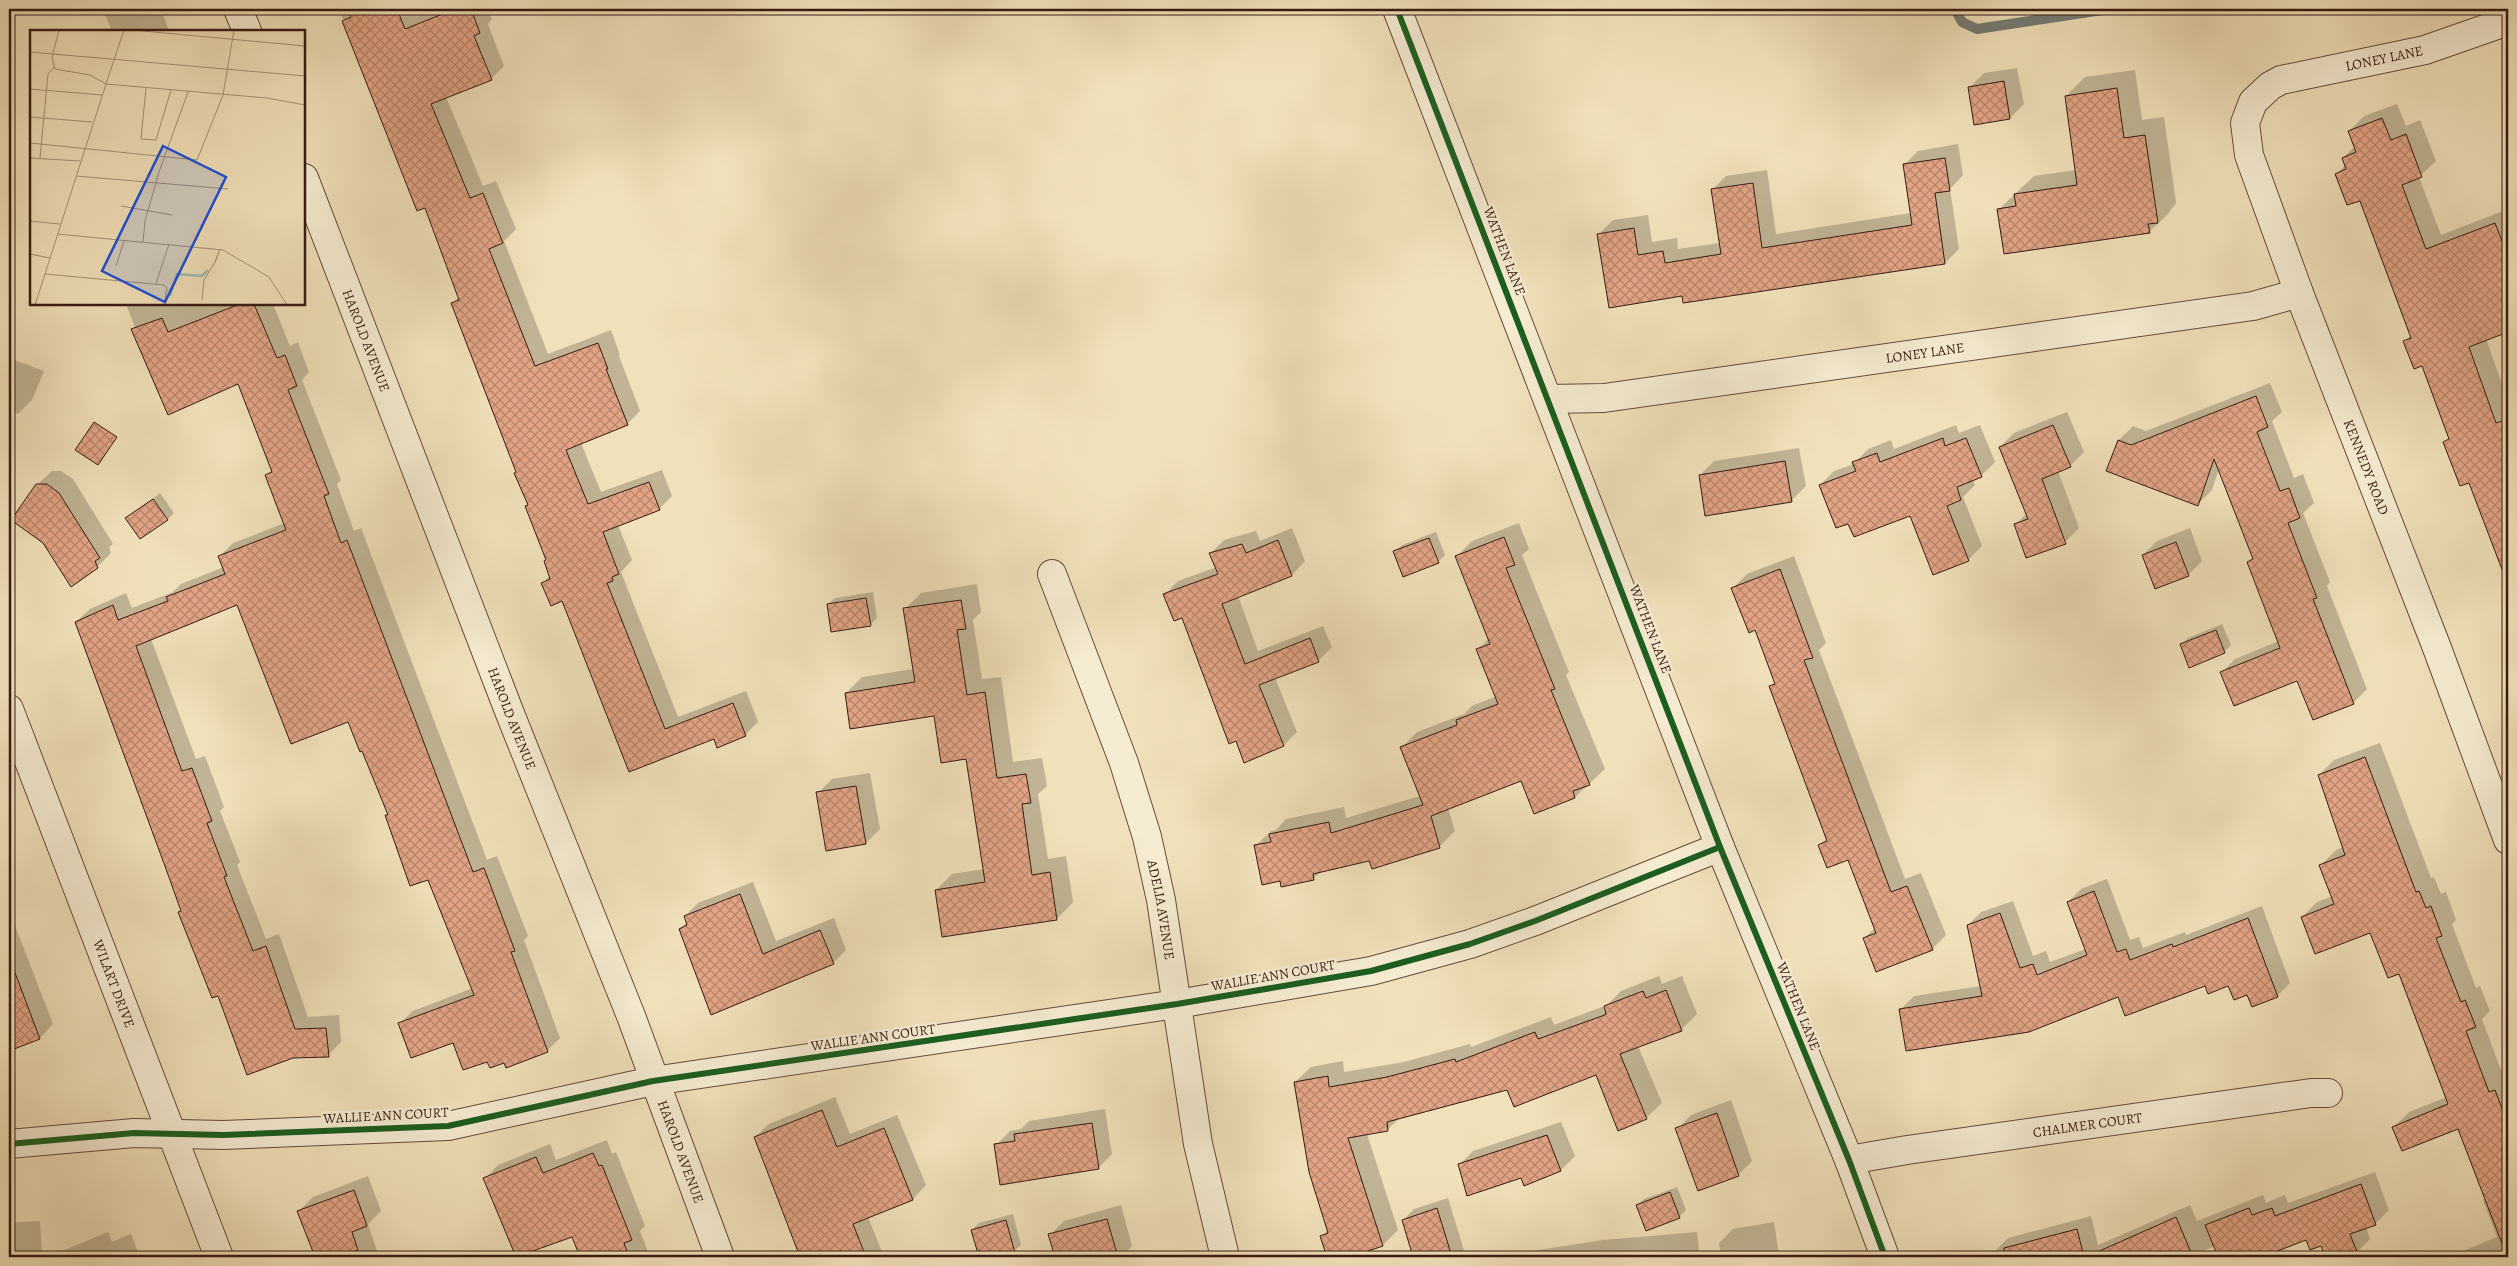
<svg xmlns="http://www.w3.org/2000/svg" width="2517" height="1266" viewBox="0 0 2517 1266" font-family="Alegreya,serif">
  <style>
    .shadow { fill: #0003 }
    .lines { fill: none; stroke-linecap: round; stroke-linejoin: round }
    .stream { stroke: #747c75; stroke-width: 10 }
    .building { fill: url(#building-cross-hatch); stroke: #361b11 }
    .minor-casing { stroke: #654c3b; stroke-width: 30 }
    .minor { stroke: #f6ecd2; stroke-width: 28 }
    .cycleway-casing { stroke: #f6ecd2; stroke-width: 9 }
    .cycleway { stroke: #1b5e20; stroke-width: 6 }
    .labels { text-anchor: middle; stroke-width: 5; stroke-linejoin: round; paint-order: stroke }
    .street-label { font-size: 14px; fill: #361b11; stroke: #f6ecd2 }
    .inset-river { fill: none; stroke: #9dbcb8; stroke-width: 2.5 }
    .inset-road { fill: none; stroke: #a69276; stroke-width: 1 }
    .view { fill: #1d4ed8; fill-opacity: 0.15; stroke: #1d4ed8; stroke-width: 2.5 }
    .inset-edge { fill: none; stroke: #361b11; stroke-width: 2.5 }
  </style>
  <defs>
    <pattern id="building-cross-hatch" width="8" height="8" patternUnits="userSpaceOnUse" patternTransform="scale(1.25)"><rect width="8" height="8" fill="#e2a485"/><path d="M0 0l8 8M0 8l8-8" fill="none" stroke="#b8856b"/></pattern>
  </defs>
  <rect width="100%" height="100%" fill="#f1e1ba"/>
  <filter id="stains"><feTurbulence type="fractalNoise" baseFrequency=".004" numOctaves="4"/><feColorMatrix values="0 0 0 0 .2 0 0 0 0 .09 0 0 0 0 .02 0 0 0 .5 -.17"/></filter>
  <radialGradient id="worn" r=".72"><stop offset=".6" stop-color="#630" stop-opacity="0"/><stop offset="1" stop-color="#630" stop-opacity=".3"/></radialGradient>
  <g class="shadow">
    <polygon points="103,9 161,9 169,31 112,31"/>
    <polygon points="339,9 415,9 418,16 437,9 488,9 492,19 488,24 504,66 491,79 446,97 483,186 496,181 516,229 504,241 548,354 611,330 620,355 619,356 640,411 627,424 581,443 601,492 662,470 672,496 659,509 618,525 632,560 621,572 678,717 746,691 758,722 745,735 715,738 630,771 562,600 543,583 550,575 547,559 517,472 452,303 459,297 426,206 417,209"/>
    <polygon points="2017,68 2024,104 2010,118 1970,87 1984,73"/>
    <polygon points="2135,70 2142,120 2164,117 2176,203 2168,214 2149,232 1999,209 2034,176 2076,170 2066,96 2085,77"/>
    <polygon points="2397,104 2406,126 2420,120 2436,161 2419,177 2441,235 2508,209 2508,330 2486,339 2508,401 2508,583 2469,481 2445,442 2449,437 2423,364 2404,342 2411,335 2360,199 2336,174 2346,165 2343,158 2355,146 2349,131 2364,116"/>
    <polygon points="1958,144 1963,175 1950,189 1959,249 1945,263 1683,295 1599,234 1613,220 1648,215 1652,242 1677,238 1678,249 1720,243 1712,190 1726,176 1767,170 1776,234 1911,213 1904,165 1918,151"/>
    <polygon points="126,304 273,304 290,346 298,342 309,372 302,380 341,480 337,484 354,531 361,528 487,860 497,856 528,936 524,940 560,1038 547,1051 504,1061 488,1060 454,1041 399,1024 413,1011 473,988 429,878 387,816 389,814 363,749 348,720 238,603 151,639 196,759 205,756 224,807 220,811 240,862 237,865 266,939 279,934 308,1017 339,1015 341,1042 328,1055 219,994 179,912 182,910 76,622 90,609 126,593 132,608 173,592 181,584 224,567 220,556 233,543 285,523 266,475 272,470 238,383 133,330 135,327"/>
    <polygon points="9,358 44,371 32,400 18,414 9,410"/>
    <polygon points="2270,383 2282,412 2272,421 2294,478 2303,474 2314,503 2303,513 2330,582 2327,586 2367,689 2353,703 2298,679 2221,673 2235,659 2279,641 2248,562 2253,557 2219,469 2212,490 2198,504 2107,470 2119,440 2133,426 2146,431"/>
    <polygon points="2067,412 2084,452 2070,466 2058,471 2079,528 2065,542 2016,524 2027,513 2000,447 2014,433"/>
    <polygon points="1956,425 1959,433 1980,425 1995,462 1981,476 1973,480 1975,485 1963,497 1982,546 1968,560 1910,515 1849,522 1820,485 1834,471 1854,464 1868,449 1891,440 1894,449"/>
    <polygon points="9,446 13,449 9,458"/>
    <polygon points="1799,448 1806,486 1792,500 1707,514 1700,475 1714,461"/>
    <polygon points="52,471 61,471 73,479 113,544 109,547 111,553 97,567 37,485"/>
    <polygon points="160,493 174,513 167,520 127,518"/>
    <polygon points="1519,523 1529,549 1522,555 1569,672 1566,675 1605,769 1575,797 1534,812 1521,779 1448,808 1455,831 1440,846 1372,867 1370,860 1322,871 1313,879 1281,879 1255,846 1271,831 1276,830 1286,819 1344,807 1346,818 1420,796 1402,747 1417,732 1464,714 1472,706 1497,696 1478,650 1489,638 1457,556 1472,541"/>
    <polygon points="1292,528 1305,561 1292,575 1238,596 1258,651 1323,626 1332,647 1318,661 1275,678 1297,732 1284,745 1165,594 1178,581 1217,567 1211,553 1224,540 1256,531 1260,541"/>
    <polygon points="2190,528 2202,561 2188,575 2156,587 2143,555 2157,541"/>
    <polygon points="1436,532 1445,555 1438,562 1395,552 1402,545"/>
    <polygon points="1794,556 1826,643 1819,650 1905,879 1921,873 1946,935 1932,949 1864,938 1875,928 1848,859 1820,845 1827,838 1770,687 1776,681 1756,629 1733,588 1747,574"/>
    <polygon points="977,584 981,612 973,620 982,679 1001,677 1013,762 1042,758 1047,786 1038,794 1048,859 1066,856 1073,902 1057,919 936,890 952,874 984,869 967,758 935,715 846,693 862,677 914,669 905,609 921,593"/>
    <polygon points="873,592 877,618 870,625 828,604 835,598"/>
    <polygon points="2222,624 2231,645 2224,652 2182,644 2188,638"/>
    <polygon points="2380,743 2431,878 2434,877 2441,894 2446,892 2456,920 2452,924 2476,988 2480,986 2490,1011 2482,1019 2504,1078 2508,1077 2508,1257 2454,1257 2458,1253 2497,1237 2483,1200 2486,1197 2459,1127 2394,1127 2409,1112 2447,1097 2399,972 2371,931 2302,917 2317,902 2333,896 2321,865 2336,850 2344,847 2319,775 2334,760"/>
    <polygon points="870,773 880,829 866,843 818,793 832,779"/>
    <polygon points="2107,879 2130,940 2139,937 2143,948 2185,932 2186,935 2262,906 2290,983 2277,996 2248,994 2229,984 2206,984 2118,995 1901,1009 1914,996 1981,986 1968,925 1981,912 2013,901 2033,956 2046,951 2050,962 2086,949 2068,902 2081,889"/>
    <polygon points="753,882 776,941 834,918 846,950 833,963 712,1013 680,929 687,922 685,916 698,903"/>
    <polygon points="9,910 53,1024 40,1038 9,1049"/>
    <polygon points="1659,976 1662,984 1682,976 1697,1014 1682,1029 1638,1046 1662,1103 1646,1118 1597,1073 1508,1088 1401,1117 1387,1130 1367,1134 1398,1230 1383,1245 1346,1257 1328,1257 1322,1237 1328,1230 1295,1082 1311,1067 1343,1061 1344,1072 1404,1062 1470,1044 1471,1047 1551,1017 1554,1025 1607,1005 1621,991"/>
    <polygon points="835,1097 850,1134 897,1115 926,1185 913,1199 868,1217 884,1257 801,1257 755,1137 769,1124"/>
    <polygon points="1731,1100 1752,1161 1738,1175 1677,1129 1691,1115"/>
    <polygon points="1105,1109 1112,1154 1098,1168 996,1145 1010,1131 1021,1129 1029,1121"/>
    <polygon points="1561,1122 1575,1156 1561,1170 1522,1177 1459,1165 1473,1151"/>
    <polygon points="607,1140 612,1154 616,1152 645,1226 640,1231 650,1257 581,1257 573,1236 518,1257 485,1179 498,1165 550,1144 556,1160"/>
    <polygon points="2375,1172 2389,1210 2375,1224 2366,1227 2370,1239 2357,1252 2343,1257 2326,1257 2322,1245 2307,1239 2259,1257 2219,1257 2215,1246 2189,1257 1996,1257 1994,1252 2008,1238 2091,1216 2098,1245 2190,1205 2197,1221 2263,1195 2266,1203 2285,1195 2288,1203"/>
    <polygon points="368,1176 381,1211 368,1224 379,1257 315,1257 299,1211 313,1197"/>
    <polygon points="1677,1187 1686,1210 1679,1217 1638,1205 1644,1199"/>
    <polygon points="1448,1198 1466,1257 1415,1257 1403,1220 1414,1209"/>
    <polygon points="1121,1205 1132,1246 1121,1257 1056,1257 1050,1235 1064,1221"/>
    <polygon points="1013,1214 1021,1245 1014,1251 992,1257 980,1257 972,1230 979,1223"/>
    <polygon points="40,1221 42,1257 9,1257 9,1223"/>
    <polygon points="1774,1222 1779,1256 1789,1254 1789,1257 1721,1257 1719,1243 1733,1229"/>
    <polygon points="108,1232 112,1242 131,1234 140,1257 52,1257 57,1253"/>
    <polygon points="1697,1232 1699,1250 1692,1257 1515,1257 1520,1253 1603,1240"/>
  </g>
  <g class="lines">
    <polyline class="stream" points="1955,9 1962,22 1977,29 2109,9"/>
  </g>
  <g class="building">
    <polygon points="347,9 397,9 405,29 455,9 471,9 480,33 474,36 492,80 431,104 470,198 483,193 503,243 489,249 535,366 598,343 608,369 606,369 628,425 566,450 588,504 649,482 660,510 603,532 619,574 612,577 613,581 607,583 665,729 733,703 746,736 717,748 714,739 629,772 562,601 551,606 541,583 550,579 544,561 546,560 525,506 528,505 514,473 516,472 451,303 459,300 425,208 417,211 342,21 351,17"/>
    <polygon points="2004,81 2010,119 1974,125 1968,87"/>
    <polygon points="2117,88 2124,138 2145,135 2158,223 2148,224 2150,233 2004,254 1997,209 2016,206 2014,194 2077,185 2065,96"/>
    <polygon points="2382,118 2391,140 2406,134 2422,177 2402,185 2426,249 2495,223 2508,256 2508,332 2469,347 2496,423 2508,419 2508,580 2506,580 2469,483 2460,486 2443,442 2449,439 2422,366 2414,369 2403,341 2411,338 2360,201 2347,205 2335,174 2346,169 2342,158 2356,152 2348,131"/>
    <polygon points="1945,158 1950,191 1935,193 1945,264 1683,303 1682,296 1609,308 1597,234 1634,228 1638,255 1663,251 1665,263 1721,254 1711,189 1753,183 1762,248 1912,225 1903,164"/>
    <polygon points="240,304 254,304 277,358 285,355 297,386 288,390 329,494 324,496 341,543 347,540 473,872 484,868 515,951 511,952 548,1052 506,1068 504,1063 490,1068 487,1062 463,1070 453,1043 411,1058 398,1023 474,995 428,880 410,886 385,815 388,815 362,751 360,752 348,722 291,744 237,605 136,646 182,771 192,768 212,821 207,823 227,876 224,877 253,951 266,946 295,1029 326,1028 329,1057 293,1058 247,1075 218,996 212,998 178,912 181,911 166,869 75,622 113,605 118,620 168,601 166,597 225,574 218,556 286,530 265,475 272,472 238,384 168,415 131,329 162,318 168,332"/>
    <polygon points="2256,396 2268,427 2257,432 2280,491 2289,488 2300,518 2288,523 2317,598 2313,599 2354,704 2313,720 2297,681 2234,706 2220,672 2280,648 2247,562 2253,559 2214,459 2198,506 2106,471 2118,440 2131,445"/>
    <polygon points="94,422 117,437 98,465 75,450"/>
    <polygon points="2053,425 2071,467 2042,479 2066,544 2026,558 2014,524 2028,519 1999,447"/>
    <polygon points="1943,438 1945,446 1966,438 1982,477 1957,487 1961,500 1947,506 1969,561 1933,575 1910,516 1854,537 1848,524 1836,528 1819,485 1856,471 1852,462 1877,453 1880,462"/>
    <polygon points="1785,461 1792,502 1705,516 1699,475"/>
    <polygon points="36,484 47,484 59,493 100,558 95,561 98,568 71,587 43,543 11,520"/>
    <polygon points="153,499 168,520 140,539 125,518"/>
    <polygon points="1504,537 1515,565 1506,568 1555,689 1551,690 1590,785 1573,791 1575,798 1534,814 1521,781 1431,816 1440,848 1372,869 1369,861 1313,874 1314,880 1281,887 1280,881 1262,885 1254,845 1271,842 1269,834 1329,822 1331,833 1423,805 1400,747 1457,725 1456,720 1498,704 1476,649 1490,644 1455,556"/>
    <polygon points="1429,538 1439,563 1403,577 1393,551"/>
    <polygon points="1278,540 1292,576 1222,604 1245,664 1310,638 1319,662 1259,685 1284,746 1244,763 1236,741 1229,744 1182,618 1174,621 1163,594 1218,574 1209,553 1242,544 1246,553"/>
    <polygon points="2176,542 2189,576 2155,589 2142,555"/>
    <polygon points="1780,569 1813,658 1804,660 1891,892 1907,886 1933,950 1876,972 1863,938 1876,933 1848,860 1827,868 1818,845 1827,841 1769,686 1775,684 1755,630 1749,633 1731,588"/>
    <polygon points="866,598 871,626 831,632 827,604"/>
    <polygon points="961,600 966,629 957,630 967,695 985,692 997,778 1026,774 1031,803 1022,804 1032,875 1050,872 1057,920 942,937 935,890 985,882 966,759 941,763 934,716 850,729 845,693 915,682 903,608"/>
    <polygon points="2216,630 2225,653 2189,668 2180,644"/>
    <polygon points="2365,757 2416,892 2419,891 2426,908 2431,906 2442,936 2436,938 2461,1002 2465,1000 2476,1027 2466,1031 2489,1092 2495,1090 2508,1124 2508,1253 2506,1254 2458,1129 2402,1151 2392,1127 2448,1104 2399,974 2388,978 2370,933 2315,954 2301,917 2334,904 2319,865 2345,855 2318,775"/>
    <polygon points="856,786 866,844 826,851 816,792"/>
    <polygon points="2094,891 2117,952 2126,949 2130,960 2172,944 2173,947 2248,918 2278,997 2252,1007 2247,995 2234,1000 2228,986 2208,994 2205,986 2125,1016 2118,997 2029,1032 1906,1051 1899,1009 1982,996 1967,925 2000,913 2020,968 2033,964 2037,975 2087,955 2067,902"/>
    <polygon points="740,894 763,954 820,930 834,964 711,1015 679,929 687,925 684,916"/>
    <polygon points="9,962 11,962 40,1039 9,1051"/>
    <polygon points="1666,990 1682,1031 1620,1054 1647,1119 1618,1131 1596,1075 1514,1107 1507,1090 1387,1122 1388,1131 1348,1138 1383,1246 1350,1257 1327,1257 1320,1236 1328,1233 1309,1172 1294,1082 1328,1076 1329,1087 1387,1077 1455,1059 1456,1062 1535,1032 1538,1039 1602,1016 1606,1014 1604,1006 1643,991 1646,998"/>
    <polygon points="822,1110 837,1147 884,1128 913,1200 853,1224 866,1257 800,1257 754,1137"/>
    <polygon points="1717,1113 1739,1176 1698,1191 1675,1128"/>
    <polygon points="1092,1123 1099,1169 1000,1185 994,1144 1015,1141 1014,1134"/>
    <polygon points="1547,1135 1561,1171 1524,1186 1521,1178 1467,1196 1458,1164"/>
    <polygon points="593,1153 599,1166 602,1165 632,1240 624,1243 629,1257 580,1257 572,1237 516,1257 483,1178 536,1157 543,1173"/>
    <polygon points="2361,1184 2376,1225 2350,1234 2359,1257 2325,1257 2321,1246 2310,1250 2306,1240 2262,1257 2218,1257 2205,1225 2249,1208 2252,1215 2272,1208 2275,1216"/>
    <polygon points="354,1190 367,1226 352,1232 358,1250 337,1257 315,1257 297,1211"/>
    <polygon points="1670,1192 1680,1218 1646,1231 1636,1205"/>
    <polygon points="1437,1208 1452,1257 1413,1257 1402,1220"/>
    <polygon points="2176,1217 2193,1257 2086,1257"/>
    <polygon points="1107,1219 1118,1257 1055,1257 1048,1234"/>
    <polygon points="1006,1220 1015,1253 997,1257 979,1257 971,1230"/>
    <polygon points="2077,1229 2084,1257 2005,1257 2004,1248"/>
  </g>
  <g class="lines">
    <defs>
      <g id="minor">
        <polyline points="238,9 247,31"/>
        <polyline points="1397,9 1720,847 1849,1160 1885,1257"/>
        <path id="s1" d="M2508 21 2425 50 2281 80 2270 86 2253 102 2245 123 2249 155 2299 293 2437 648 2508 840"/>
        <path id="s2" d="M304 178 509 711 631 1016 720 1257"/>
        <path id="s3" d="M1549 399 1604 398 2253 306 2299 293"/>
        <path id="s4" d="M1052 574 1124 763 1147 837 1161 900 1198 1144 1225 1257"/>
        <path id="s5" d="M9 709 219 1257"/>
        <polyline points="9,1144 134,1133 223,1135 448,1126 653,1081 1177,1004 1371,971 1470,944 1535,921 1720,847"/>
        <path id="s6" d="M1849 1160 1907 1150 2311 1093H2328"/>
      </g>
    </defs>
    <use href="#minor" class="minor-casing"/>
    <use href="#minor" class="minor"/>
    <defs>
      <g id="cycleway">
        <polyline points="1397,9 1720,847 1849,1160 1885,1257"/>
        <polyline points="9,1144 134,1133 223,1135 448,1126 653,1081 1177,1004 1371,971 1470,944 1535,921 1720,847"/>
      </g>
    </defs>
    <use href="#cycleway" class="cycleway-casing"/>
    <use href="#cycleway" class="cycleway"/>
  </g>
  <g class="labels">
    <g class="street-label">
      <text transform="translate(2384 58) rotate(-12)" y="5">LONEY LANE</text>
      <text transform="translate(1505 251) rotate(69)" y="5">WATHEN LANE</text>
      <text dy="5" stroke="none"><textPath href="#s2" startOffset="174">HAROLD AVENUE</textPath></text>
      <text dy="5" stroke="none"><textPath href="#s3" startOffset="379">LONEY LANE</textPath></text>
      <text dy="5" stroke="none"><textPath href="#s1" startOffset="659">KENNEDY ROAD</textPath></text>
      <text transform="translate(1651 629) rotate(69)" y="5">WATHEN LANE</text>
      <text dy="5" stroke="none"><textPath href="#s2" startOffset="579">HAROLD AVENUE</textPath></text>
      <text dy="5" stroke="none"><textPath href="#s4" startOffset="354">ADELIA AVENUE</textPath></text>
      <text transform="translate(1273 975) rotate(-10)" y="5">WALLIE ANN COURT</text>
      <text dy="5" stroke="none"><textPath href="#s5" startOffset="294">WILART DRIVE</textPath></text>
      <text transform="translate(1799 1006) rotate(68)" y="5">WATHEN LANE</text>
      <text transform="translate(873 1037) rotate(-8)" y="5">WALLIE ANN COURT</text>
      <text transform="translate(386 1115) rotate(-3)" y="5">WALLIE ANN COURT</text>
      <text dy="5" stroke="none"><textPath href="#s6" startOffset="241">CHALMER COURT</textPath></text>
      <text dy="5" stroke="none"><textPath href="#s2" startOffset="1044">HAROLD AVENUE</textPath></text>
    </g>
  </g>
  <g transform="translate(30 30)">
    <rect width="275" height="275" fill="#f1e1ba"/>
    <path class="inset-river" d="M140 266 147 244 172 246 178 240"/>
    <path class="inset-road" d="M94 0 76 54 237 68 275 75M102 0 275 16M0 22 275 46M116 58 111 109 126 110 141 60M0 59 72 65M0 87 62 92M0 113 167 130 193 65 204 0M0 128 50 131M10 128 18 44 24 37M46 146 198 159M91 176 142 185M0 191 30 194M27 204 193 220 239 247 257 275M113 212 115 191 129 142 158 62M189 222 185 232 190 219M0 224 20 228M86 236 94 211M15 244 134 255 137 258 134 275M126 254 139 214M172 270 174 250 185 232M5 275 76 54 60 45 25 39 22 27 29 0"/>
    <path class="view" d="M133 116 196 147 135 272 72 241Z"/>
    <rect width="275" height="275" class="inset-edge"/>
  </g>
  <rect width="2517" height="1266" fill="none" stroke="#f1e1ba" stroke-width="30"/>
  <rect x="10" y="10" width="2497" height="1246" fill="none" stroke="#361b11" stroke-width="2.5"/>
  <rect x="15" y="15" width="2487" height="1236" fill="none" stroke="#361b11"/>
  <rect width="100%" height="100%" filter="url(#stains)"/>
  <rect width="100%" height="100%" fill="url(#worn)"/>
</svg>
